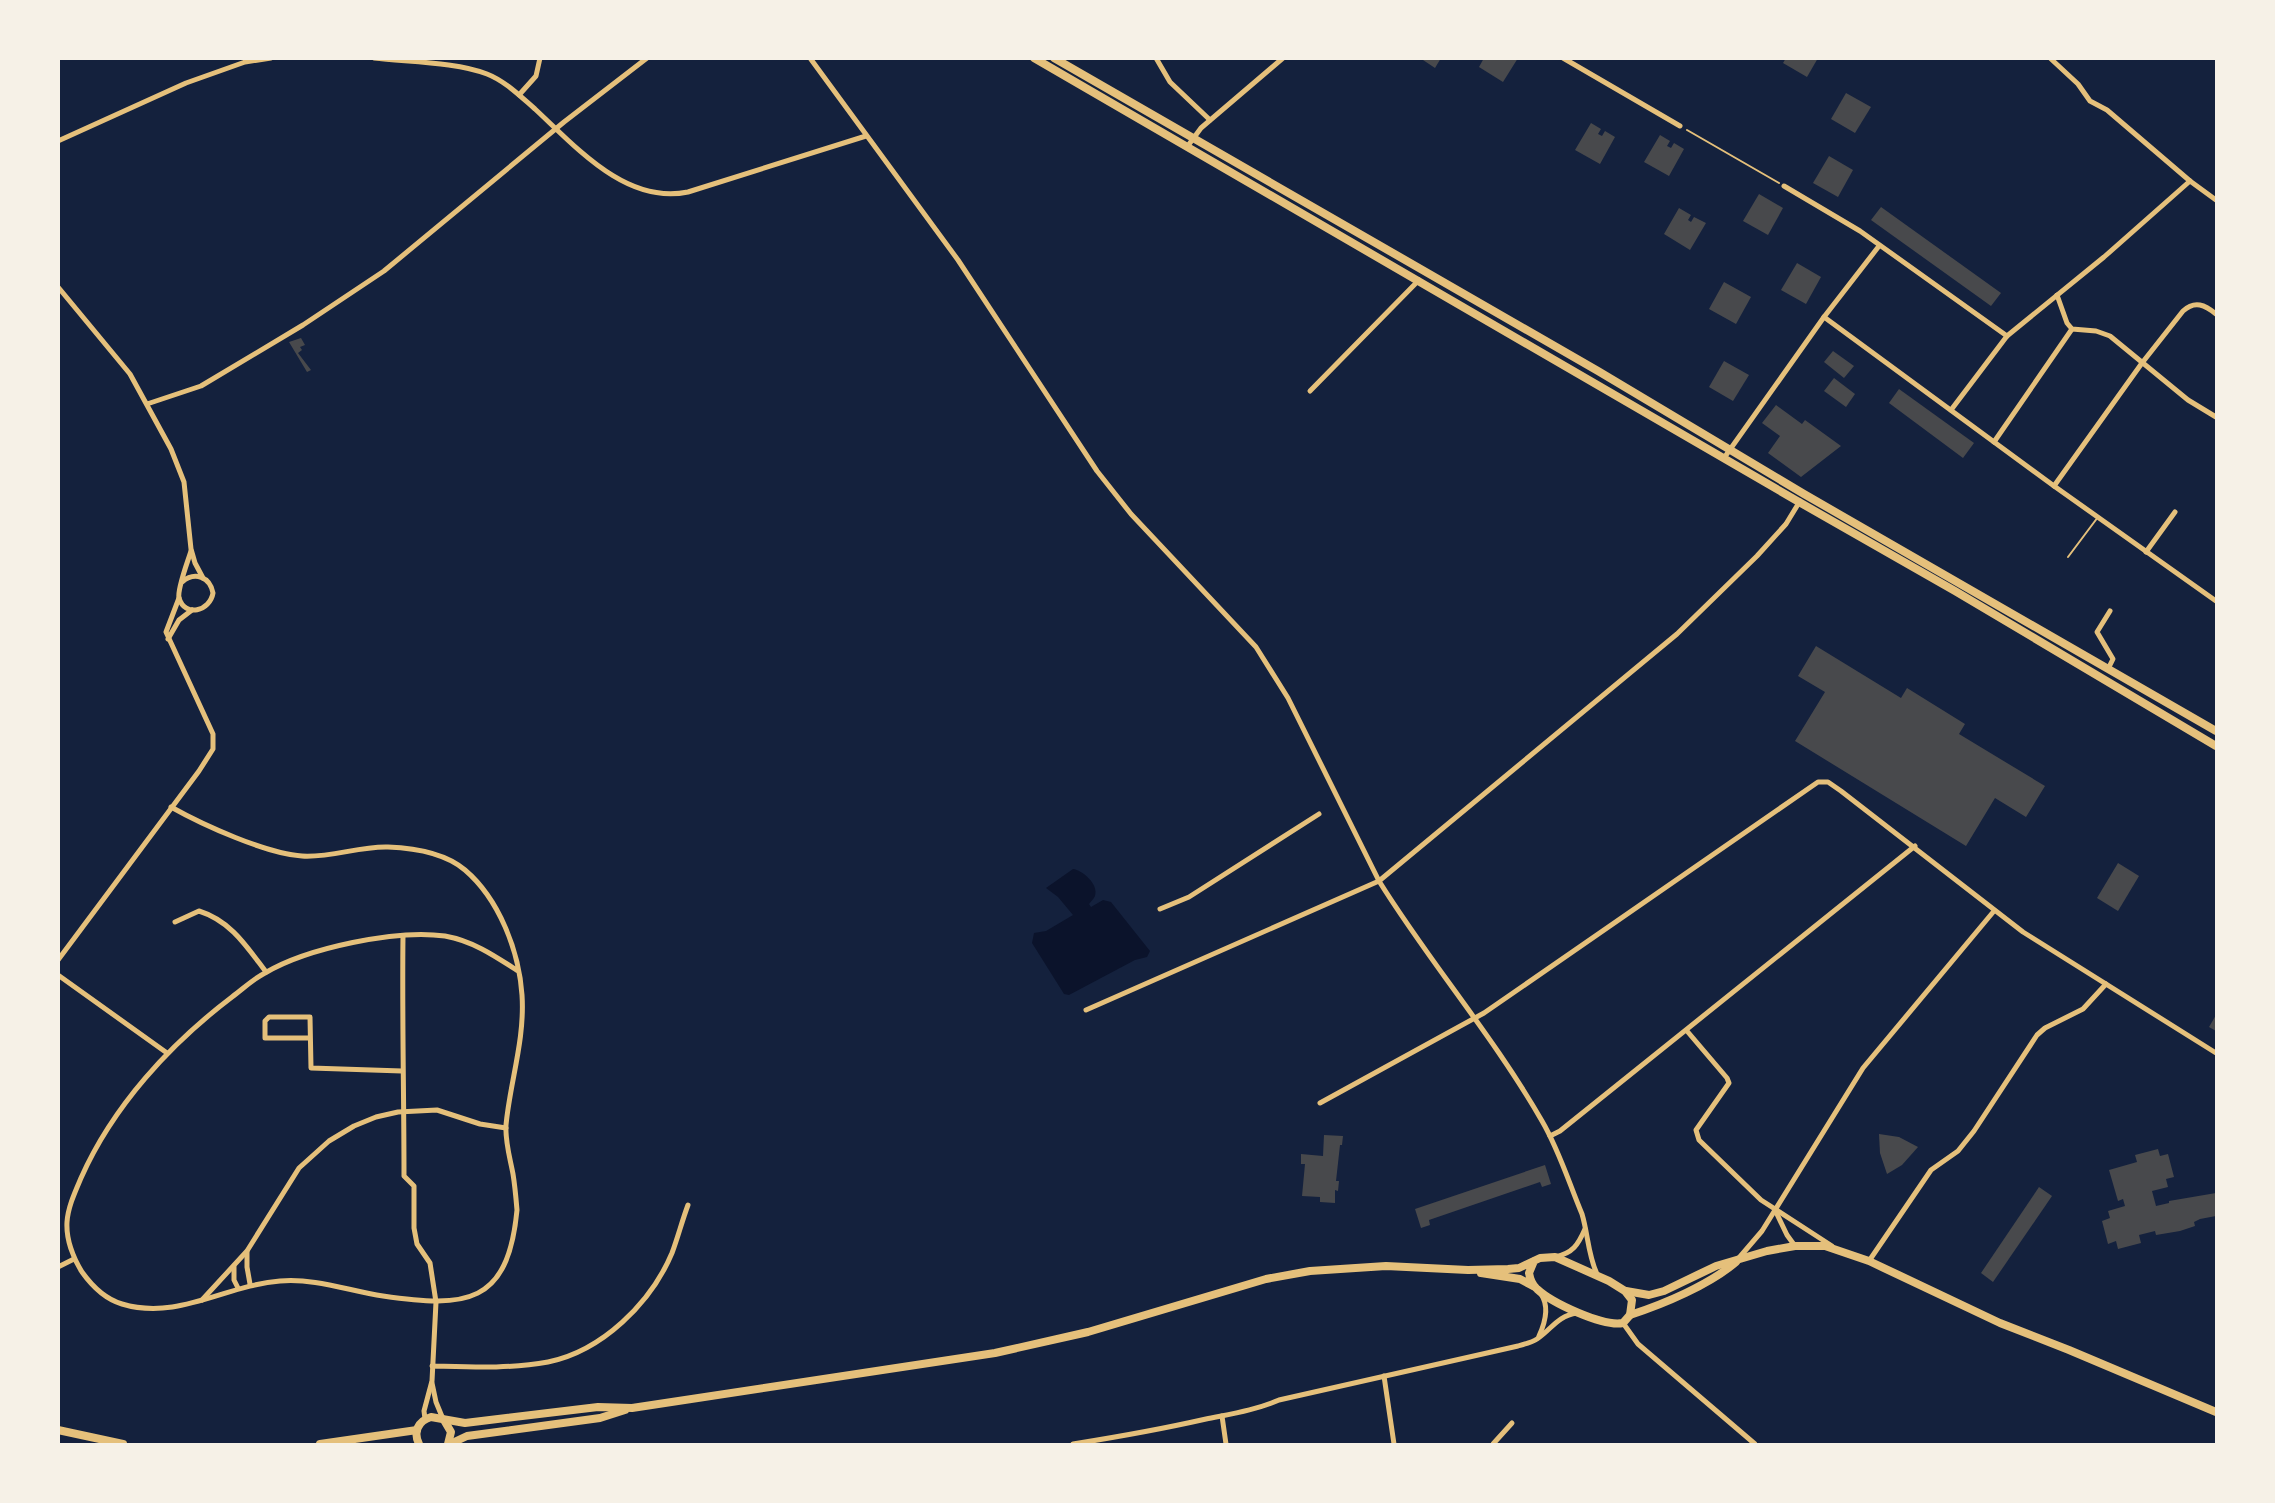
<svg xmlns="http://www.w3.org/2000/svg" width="2275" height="1503" viewBox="0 0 2275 1503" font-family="'Open Sans',sans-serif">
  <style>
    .water { fill: #0b132b }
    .building { fill: #48494c }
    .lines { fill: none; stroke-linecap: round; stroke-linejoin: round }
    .path { stroke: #e5c07b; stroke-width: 2 }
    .service { stroke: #e5c07b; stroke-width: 2 }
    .minor { stroke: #e5c07b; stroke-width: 5 }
    .secondary { stroke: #e5c07b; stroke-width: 8 }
    .primary { stroke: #e5c07b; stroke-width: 8 }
  </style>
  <rect width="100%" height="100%" fill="#14213d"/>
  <path class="water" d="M1073 869C1082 870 1099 884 1095 896 1094 899 1091 901 1089 904L1091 907 1103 900 1111 902 1150 951 1147 957 1135 960 1069 995 1064 994 1032 943 1034 933 1046 931 1073 915 1058 897 1046 888Z"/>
  <g class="building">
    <polygon points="1420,58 1441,58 1435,68"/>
    <polygon points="1484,58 1518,58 1503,82 1479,67"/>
    <polygon points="1786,58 1818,58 1807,77 1783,63"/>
    <polygon points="1846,93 1871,107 1855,133 1831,119"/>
    <polygon points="1591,123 1601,129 1598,134 1602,136 1605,131 1615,137 1600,164 1575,150"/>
    <polygon points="1660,135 1670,141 1667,146 1671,148 1674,143 1684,149 1669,176 1644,162"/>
    <polygon points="1829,156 1853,170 1838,197 1813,183"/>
    <polygon points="1759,194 1783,208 1768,235 1743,221"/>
    <polygon points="1881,207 2001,293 1991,306 1871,220"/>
    <polygon points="1679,208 1691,215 1688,220 1691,222 1694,217 1706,223 1690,250 1664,234"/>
    <polygon points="1797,263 1821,277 1806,304 1781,290"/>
    <polygon points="1724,282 1751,297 1736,324 1709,309"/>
    <polygon points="301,338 305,345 300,347 302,350 298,353 311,370 307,372 289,342"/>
    <polygon points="1833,351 1854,366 1844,378 1824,362"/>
    <polygon points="1724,361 1749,375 1733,401 1709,387"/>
    <polygon points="1834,378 1855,394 1846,407 1824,391"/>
    <polygon points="1899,389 1974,443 1963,458 1889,403"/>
    <polygon points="1776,405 1802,424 1805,420 1841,446 1801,477 1768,453 1780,436 1762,423"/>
    <polygon points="1816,646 1901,698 1907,688 1965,724 1959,734 2045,786 2026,817 1995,798 1966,846 1795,741 1825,692 1798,676"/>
    <polygon points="2118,863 2139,876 2118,911 2097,898"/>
    <polygon points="2216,1015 2216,1031 2209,1027"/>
    <polygon points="1879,1134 1899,1137 1918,1147 1902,1165 1887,1174 1880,1153"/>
    <polygon points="1324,1135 1343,1136 1342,1145 1340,1145 1336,1181 1339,1181 1338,1191 1335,1190 1335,1203 1320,1202 1320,1197 1302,1196 1305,1164 1301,1164 1301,1154 1323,1156"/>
    <polygon points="2158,1149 2160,1156 2168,1154 2174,1177 2166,1179 2168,1187 2152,1191 2156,1206 2169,1203 2169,1201 2216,1193 2216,1216 2200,1219 2194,1222 2195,1226 2180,1231 2156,1235 2155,1231 2139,1235 2141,1243 2118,1249 2116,1241 2108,1244 2102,1221 2110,1218 2108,1211 2125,1206 2123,1199 2118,1201 2109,1170 2137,1162 2135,1155"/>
    <polygon points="1545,1165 1551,1184 1542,1187 1540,1182 1429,1220 1430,1225 1421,1228 1415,1209"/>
    <polygon points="2039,1187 2052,1196 1993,1282 1981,1273"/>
  </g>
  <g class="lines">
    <polyline class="path" points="1687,130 1779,183"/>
    <polyline class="service" points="2068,557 2098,517"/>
    <g class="minor">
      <path d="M374 58C408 62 457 62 487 74 505 81 520 96 535 109 576 147 626 205 688 192L866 136"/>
      <path d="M810 58 958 260 1097 471 1131 514 1256 647 1288 698 1379 881C1430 963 1494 1037 1542 1121 1559 1150 1569 1183 1582 1214 1588 1234 1588 1255 1597 1274"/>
      <polyline points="1156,58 1170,82 1210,120"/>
      <polyline points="1563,58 1680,126"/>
      <polyline points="2050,58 2078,84 2090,101 2107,110 2190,181 2216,200"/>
      <polyline points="519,95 536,76 540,58"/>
      <polyline points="58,141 186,83 245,62 271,58"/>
      <polyline points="1187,147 1201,128 1283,58"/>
      <polyline points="1784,186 1860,231 2007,336"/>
      <polyline points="58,287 130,374 171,449 184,482 191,549 195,563 203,578"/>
      <polyline points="2057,295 2067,323 2072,329 2096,331 2110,336 2188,400 2216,417"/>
      <polyline points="1824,317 2054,486 2216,601"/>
      <polyline points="1310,391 1419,280"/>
      <polyline points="147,404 201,386 303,325 384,271 564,122 647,58"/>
      <polyline points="1951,410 2007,336 2104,257 2190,181"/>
      <polyline points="1994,442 2072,329"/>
      <polyline points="1724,458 1824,317 1879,246"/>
      <path d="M2054 486 2142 363 2183 311C2195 300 2205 305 2216 314"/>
      <polyline points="2146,552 2175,512"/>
      <path d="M182 582C195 571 210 577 213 593 210 611 185 618 179 598 177 589 188 561 191 551"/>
      <polyline points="168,639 179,620 192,610"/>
      <polyline points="2108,669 2113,659 2097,632 2110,611"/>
      <path d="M171 807C203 825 267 854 302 856 331 858 359 846 388 847 413 848 445 853 465 870 499 899 519 951 522 995 525 1040 510 1082 506 1125 505 1142 510 1158 513 1174 515 1186 516 1198 517 1210 508 1305 466 1308 383 1296 349 1291 316 1278 280 1281 226 1285 178 1321 122 1304 105 1299 92 1286 82 1272 73 1258 66 1239 67 1222 68 1207 75 1192 81 1178 113 1106 170 1044 232 997 243 989 253 979 265 973 307 948 397 929 445 936 473 941 495 956 518 971"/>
      <polyline points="1160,909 1189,897 1319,814"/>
      <path d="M175 922 199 911C231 921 247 947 266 972"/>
      <path d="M403 936C402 1016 404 1096 404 1176L414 1186V1228L417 1244 430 1263 436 1302 432 1381 424 1411 425 1419"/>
      <polyline points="58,960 199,771 213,749 213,734 166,632 179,598"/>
      <polyline points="58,975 167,1053"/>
      <polyline points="1086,1010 1379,881 1677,634 1757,556 1786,524 1800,501"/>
      <polyline points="1687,1031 1727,1078 1729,1083 1696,1130 1699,1140 1761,1200 1832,1246"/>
      <polyline points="310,1038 265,1038 265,1021 269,1017 310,1017 311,1068 402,1071"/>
      <polyline points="1320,1103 1484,1013 1818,782 1828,782 1841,791 2023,932 2216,1053"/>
      <polyline points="1550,1136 1560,1131 1915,846"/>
      <polyline points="1775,1210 1787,1235 1795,1246"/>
      <polyline points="247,1252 247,1267 250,1284"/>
      <path d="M1555 1257C1573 1253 1578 1245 1585 1229"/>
      <polyline points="1738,1259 1762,1231 1863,1068 1994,911"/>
      <polyline points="1869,1261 1931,1170 1958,1151 1974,1131 2037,1035 2045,1028 2083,1009 2106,984"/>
      <polyline points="58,1267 74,1259"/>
      <polyline points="234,1267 234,1280 238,1288"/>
      <polyline points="202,1300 247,1251 299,1168 329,1141 354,1126 376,1117 398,1112 437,1110 480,1124 506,1128"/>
      <polyline points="1623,1323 1638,1344 1755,1444"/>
      <path d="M1539 1336C1545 1323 1550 1307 1541 1294"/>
      <path d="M432 1366C471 1367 510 1369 548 1362 602 1351 651 1303 672 1253 678 1237 682 1221 688 1205"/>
      <polyline points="1384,1376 1394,1444"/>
      <polyline points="432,1383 436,1402 443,1419"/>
      <polyline points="1222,1416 1226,1444"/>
      <path d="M1073 1444C1117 1437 1162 1429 1206 1419 1230 1414 1256 1410 1279 1400L1518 1346C1524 1344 1531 1343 1537 1339 1552 1329 1557 1316 1577 1313"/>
      <polyline points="1493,1444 1512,1423"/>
    </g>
    <g class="secondary">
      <polyline points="1481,1273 1520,1279 1533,1286"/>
      <polyline points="1626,1291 1649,1295 1664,1291 1716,1266 1767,1251 1795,1246 1825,1246 1869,1261 2000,1323 2069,1350 2216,1412"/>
      <path d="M1630 1315C1664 1304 1709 1285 1736 1262"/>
      <polyline points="444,1420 451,1432 448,1444"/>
      <polyline points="58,1430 123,1444"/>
      <polyline points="320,1444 417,1430"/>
      <path d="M419 1444C413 1432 418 1421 431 1417L465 1423 598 1407 632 1408 995 1353 1088 1332 1266 1279 1310 1271 1386 1266 1468 1270 1508 1269 1519 1268 1540 1258 1555 1257 1609 1281 1625 1291 1632 1300 1630 1315 1623 1323C1603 1327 1552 1303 1537 1289 1532 1285 1530 1279 1529 1273L1534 1261"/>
      <polyline points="450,1444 467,1436 600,1418 625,1410"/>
    </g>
    <g class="primary">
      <polyline points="1034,58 1799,502 1955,591 2216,746"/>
      <polyline points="1054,58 1598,371 1804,494 2216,731"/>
    </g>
  </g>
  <rect width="2275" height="1503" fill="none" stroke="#f6f1e7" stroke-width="120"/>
</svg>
